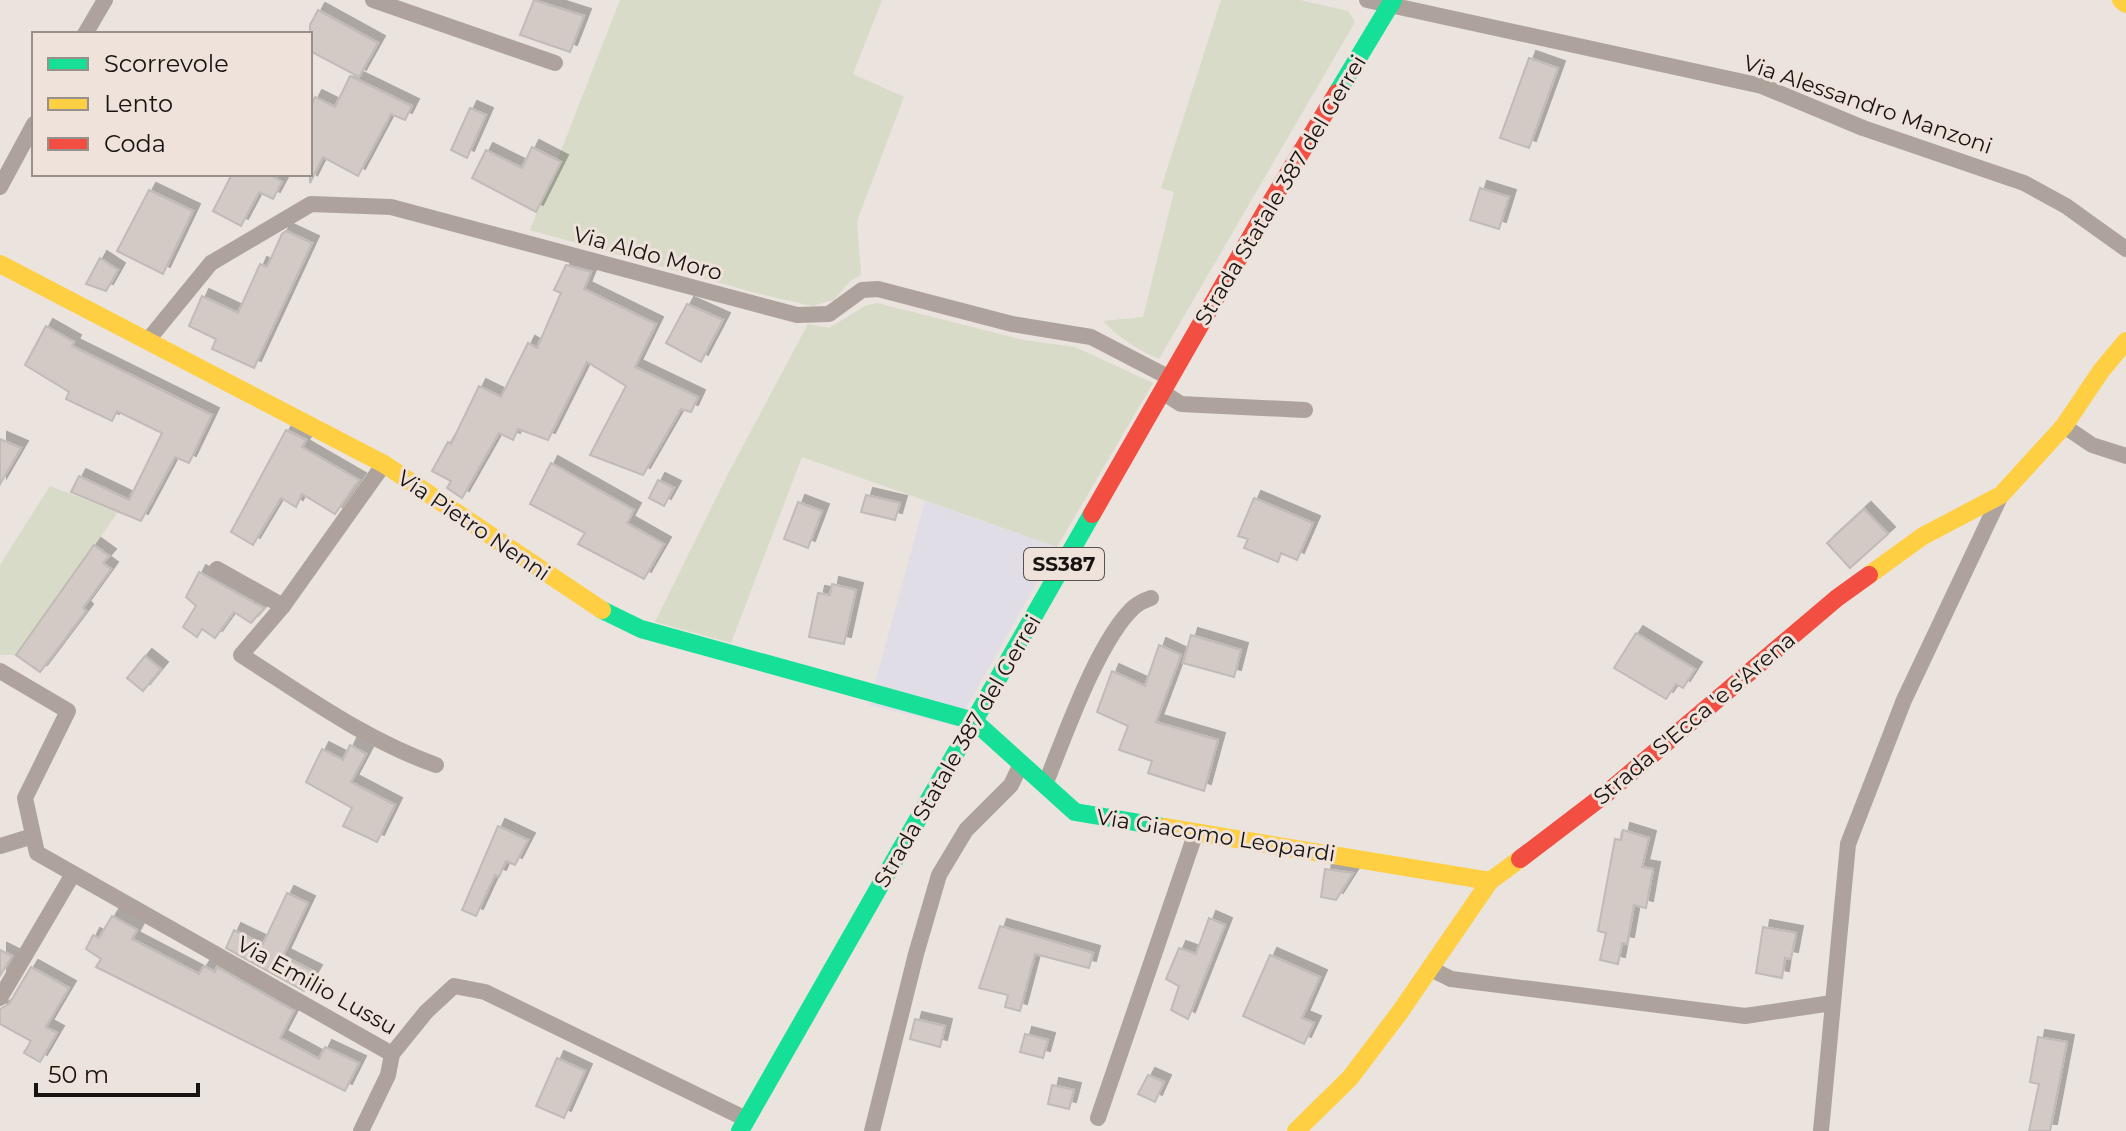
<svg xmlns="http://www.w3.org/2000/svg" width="2126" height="1131" viewBox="0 0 2126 1131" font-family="Montserrat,sans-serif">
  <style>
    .industrial { fill: #e1dde7 }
    .green { fill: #d8dbc7 }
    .building { fill: #d4cac5; stroke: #c0bbb7; stroke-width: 2; filter: url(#shadow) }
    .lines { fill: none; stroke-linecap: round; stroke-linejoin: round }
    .street { stroke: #aea29d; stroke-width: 16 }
    .fast { stroke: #16e098; stroke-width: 18 }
    .slow { stroke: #ffcf43; stroke-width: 18 }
    .jam { stroke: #f24e42; stroke-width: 18 }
    .labels { text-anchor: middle; stroke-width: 6; stroke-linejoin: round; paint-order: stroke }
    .shield { fill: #eee2da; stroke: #58524e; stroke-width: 2 }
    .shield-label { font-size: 20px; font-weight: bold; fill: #181412 }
    .street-label { font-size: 22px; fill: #181412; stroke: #eee2da }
  </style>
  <defs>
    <filter id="shadow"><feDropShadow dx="7" dy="-7" stdDeviation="0" flood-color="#0004"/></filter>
  </defs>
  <rect width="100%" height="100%" fill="#eae3de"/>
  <polygon class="industrial" points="925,501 1057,547 956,726 869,705"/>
  <g class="green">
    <polygon points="620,0 882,0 853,74 904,97 857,221 861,275 850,281 834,300 812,306 756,293 530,230"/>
    <path d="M1221 0H1300L1348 11 1355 22 1159 359C1137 349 1120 339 1103 321L1143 317 1174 192 1161 188Z"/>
    <polygon points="877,303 1024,340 1075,347 1153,383 1057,547 802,457 731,643 655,622 728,474 808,324 829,328 865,306"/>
    <polygon points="50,486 118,512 16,655 0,655 0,565"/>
  </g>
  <g class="building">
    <polygon points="534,0 584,16 570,52 520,35"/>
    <polygon points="318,10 378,43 359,77 310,51 310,25"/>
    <polygon points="1529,58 1558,68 1529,148 1500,138"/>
    <polygon points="350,76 412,106 405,120 391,114 358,176 323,157 310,183 310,107 315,97 335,107"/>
    <polygon points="470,108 486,115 467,158 451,150"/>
    <polygon points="532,147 561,162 536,212 472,178 486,150 522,168"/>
    <polygon points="227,174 269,174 282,182 273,199 259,192 241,226 213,211 231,176"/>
    <polygon points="1480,188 1509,197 1499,229 1470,220"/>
    <polygon points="149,190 193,211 163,274 117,251"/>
    <polygon points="286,231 312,243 254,368 212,349 216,339 189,326 202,296 238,313 260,264 267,267 282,234"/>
    <polygon points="100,258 118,270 106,291 86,284"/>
    <polygon points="566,265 591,272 584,289 656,324 635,367 698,397 691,412 681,409 643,475 590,455 626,386 587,362 548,440 518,429 513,440 499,433 462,498 447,488 451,481 432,471 448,442 451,444 479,386 501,397 528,343 537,348 561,293 554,290"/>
    <polygon points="687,304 723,320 701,362 666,343"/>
    <polygon points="46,326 74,342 72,346 212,415 189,463 175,457 141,521 71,492 79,476 129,500 162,433 117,411 112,421 66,399 69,392 25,365"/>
    <polygon points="286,430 306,440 302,447 359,480 335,514 302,494 296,507 281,498 253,545 231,532"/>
    <polygon points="0,439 21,448 0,484"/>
    <polygon points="551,463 634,510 627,523 664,544 644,579 578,544 585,533 530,504"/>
    <polygon points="658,480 674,488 664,506 649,498"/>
    <polygon points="866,495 900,503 895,520 861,512"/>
    <polygon points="1254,498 1313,523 1297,560 1281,553 1278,562 1244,548 1248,539 1238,536"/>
    <polygon points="798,502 822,511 808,548 784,539"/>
    <polygon points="1864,509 1888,534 1850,568 1827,543"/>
    <polygon points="94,545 109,556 103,563 111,569 83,608 86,611 40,672 16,655"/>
    <polygon points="199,572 264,608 251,623 234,612 215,638 202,629 197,637 183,627 196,606 186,597"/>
    <polygon points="832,584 856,590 844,644 809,637 818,593 830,595"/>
    <polygon points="1636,633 1695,669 1683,688 1676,684 1666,699 1614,668"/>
    <polygon points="1191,635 1241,650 1234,677 1183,663"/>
    <polygon points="1159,645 1181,655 1156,722 1218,740 1204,791 1148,773 1152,761 1119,750 1128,726 1097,712 1112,671 1145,686"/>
    <polygon points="145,656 161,669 143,691 127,678"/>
    <polygon points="350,745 366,754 351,782 395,805 377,842 343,826 352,808 306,782 322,749 343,760"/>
    <polygon points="498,826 528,840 515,865 506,861 499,877 495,875 476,916 462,910"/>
    <polygon points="1623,830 1649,838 1642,867 1653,869 1646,908 1634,905 1627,944 1622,943 1618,964 1600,960 1606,933 1598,931 1615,839 1621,840"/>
    <polygon points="1325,869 1353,873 1336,900 1321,897"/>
    <polygon points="287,893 308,903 283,956 315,972 304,991 226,948 234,930 263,944"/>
    <polygon points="112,916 137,930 132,939 199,974 204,966 215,972 217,967 294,1011 280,1038 319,1059 325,1047 359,1063 345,1091 96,967 101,959 86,949 93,935 99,938"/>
    <polygon points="1209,918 1225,925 1188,1019 1171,1010 1179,986 1166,979 1179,948 1196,954"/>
    <polygon points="1000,926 1093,953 1089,968 1035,954 1020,1011 1005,1007 1008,995 979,988"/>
    <polygon points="1763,927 1796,933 1791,959 1785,958 1782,978 1756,973"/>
    <polygon points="0,950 12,956 0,976"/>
    <polygon points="1270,955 1320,977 1302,1018 1314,1023 1304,1044 1243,1016"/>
    <polygon points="31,967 69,988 46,1027 57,1033 40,1062 24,1053 31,1041 0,1024 0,1009 9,1004"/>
    <polygon points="915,1019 945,1026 940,1047 910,1039"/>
    <polygon points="1025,1034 1048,1040 1043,1058 1020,1052"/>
    <polygon points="2038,1037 2067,1042 2050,1131 2029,1131 2039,1084 2030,1082"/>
    <polygon points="557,1058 585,1071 564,1118 536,1106"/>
    <polygon points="1148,1075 1164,1082 1155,1102 1138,1094"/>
    <polygon points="1052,1085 1074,1090 1069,1109 1048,1104"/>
  </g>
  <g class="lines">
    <g class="street">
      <polyline points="373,0 555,63"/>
      <polyline points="1367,0 1762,86 1863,128 2024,183 2066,206 2126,249"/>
      <polyline points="85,34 105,0"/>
      <polyline points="0,187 34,124"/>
      <polyline points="148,340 211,263 311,204 391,207 797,315 829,314 862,290 878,289 1012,324 1091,337 1170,378"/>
      <polyline points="1162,392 1181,404 1305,410"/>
      <polyline points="2064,426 2092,445 2126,456"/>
      <path d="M384 464 283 606 241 655C304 695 365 740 436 765"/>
      <polyline points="217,569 283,606"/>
      <polyline points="0,671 68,711 25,798 37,853 392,1054 426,1012 454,986 485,992 746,1119"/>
      <path d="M1045 785C1064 738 1098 640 1134 607 1139 603 1145 600 1151 598"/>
      <polyline points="0,846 33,836"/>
      <polyline points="1429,968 1451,979 1745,1016 1832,1003"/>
      <polyline points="0,998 73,874"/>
      <polyline points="1098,1118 1196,832"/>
      <polyline points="361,1131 388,1075 392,1054"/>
      <polyline points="872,1131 916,954 939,875 966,830 1011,785 1021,764"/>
      <polyline points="1821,1131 1848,844 1904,700 2001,495"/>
    </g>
    <g class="fast">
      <polyline points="1337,93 1393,0"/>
      <polyline points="602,610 641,629 974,721 1075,812 1164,827"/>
      <polyline points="740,1131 1092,514"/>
    </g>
    <g class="slow">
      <polyline points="2121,0 2126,4"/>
      <polyline points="0,264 384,464 602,610"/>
      <polyline points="1869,575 1923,536 2001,495 2064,426 2101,371 2126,341"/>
      <polyline points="1164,827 1490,881"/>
      <polyline points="1296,1131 1350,1078 1400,1012 1490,881 1520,859"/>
    </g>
    <g class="jam">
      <polyline points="1092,514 1265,212 1337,93"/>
      <polyline points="1520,859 1608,792 1837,598 1869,575"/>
    </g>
  </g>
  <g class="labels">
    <rect class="shield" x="1024" y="548" width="80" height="32" rx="6"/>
    <g class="shield-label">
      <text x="1064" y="571">SS387</text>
    </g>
    <g class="street-label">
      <text transform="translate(1868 104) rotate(19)" y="8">Via Alessandro Manzoni</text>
      <text transform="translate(1280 190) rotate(-59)" y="8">Strada Statale 387 del Gerrei</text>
      <text transform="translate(648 253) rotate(15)" y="8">Via Aldo Moro</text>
      <text transform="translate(474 525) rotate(34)" y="8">Via Pietro Nenni</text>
      <text transform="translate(1694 718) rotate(-40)" y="8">Strada S'Ecca 'e s'Arena</text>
      <text transform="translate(957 751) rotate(-60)" y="8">Strada Statale 387 del Gerrei</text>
      <text transform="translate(1216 835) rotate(9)" y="8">Via Giacomo Leopardi</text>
      <text transform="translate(317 985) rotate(29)" y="8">Via Emilio Lussu</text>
    </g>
  </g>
  <rect x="32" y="32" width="280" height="144" fill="#eee2da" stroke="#98908a" stroke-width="2"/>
  <rect x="48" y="58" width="40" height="12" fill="#16e098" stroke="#98908a" stroke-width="2"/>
  <text x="104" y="72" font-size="24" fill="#181412">Scorrevole</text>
  <rect x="48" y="98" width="40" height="12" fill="#ffcf43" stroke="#98908a" stroke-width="2"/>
  <text x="104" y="112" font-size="24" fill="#181412">Lento</text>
  <rect x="48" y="138" width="40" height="12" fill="#f24e42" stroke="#98908a" stroke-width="2"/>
  <text x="104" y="152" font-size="24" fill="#181412">Coda</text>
  <path d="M36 1083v12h162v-12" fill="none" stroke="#181412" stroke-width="4"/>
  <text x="48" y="1083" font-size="24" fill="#181412" stroke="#eee2da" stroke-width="6" paint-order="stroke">50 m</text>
</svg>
